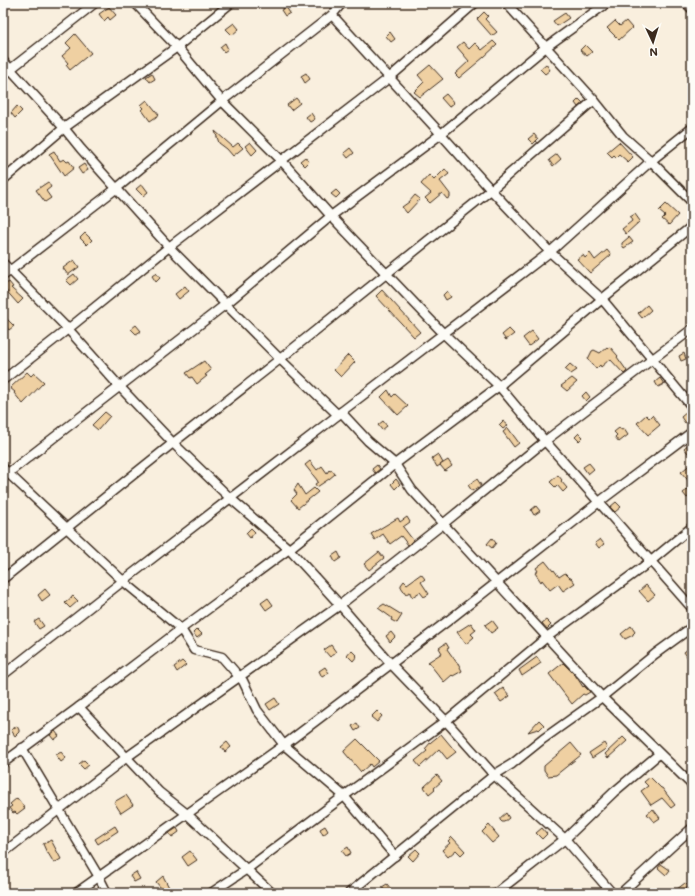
<svg xmlns="http://www.w3.org/2000/svg" width="695" height="896" viewBox="0 0 695 896" font-family="Mali,sans-serif">
  <style>
    .building { fill: #efd0a2; stroke: #3b2a1e }
    .lines { fill: none; stroke-linecap: round; stroke-linejoin: round }
    .minor-casing { stroke: #3b2a1e; stroke-width: 11 }
    .minor { stroke: #fdfcf7; stroke-width: 8 }
  </style>
  <rect width="100%" height="100%" fill="#f9efde"/>
  <filter id="ink" filterUnits="userSpaceOnUse"><feTurbulence type="fractalNoise" baseFrequency=".025" numOctaves="2"/><feDisplacementMap in="SourceGraphic" scale="8" xChannelSelector="R" yChannelSelector="G"/><feConvolveMatrix kernelMatrix="1 2 1 2 8 2 1 2 1" color-interpolation-filters="sRGB"/></filter>
  <g filter="url(#ink)">
    <g class="building">
      <polygon points="109,7 116,15 110,20 108,17 104,21 99,14"/>
      <polygon points="286,7 290,13 285,16 281,10"/>
      <polygon points="484,12 488,16 485,19 497,32 492,36 477,19"/>
      <polygon points="565,13 569,18 557,26 553,21"/>
      <polygon points="615,21 620,26 626,21 632,28 619,40 607,28"/>
      <polygon points="234,23 239,29 232,35 226,29"/>
      <polygon points="390,32 395,39 391,42 386,36"/>
      <polygon points="75,34 91,53 70,70 66,65 68,63 62,56 71,48 66,43"/>
      <polygon points="493,41 497,45 484,57 459,78 455,74 469,61 457,47 463,42 469,49 475,43 482,50"/>
      <polygon points="225,43 228,49 224,52 220,47"/>
      <polygon points="585,45 592,52 587,56 580,50"/>
      <polygon points="546,64 550,70 545,74 540,69"/>
      <polygon points="430,65 443,79 420,97 414,92 424,82 418,75"/>
      <polygon points="152,73 155,79 150,82 146,77"/>
      <polygon points="306,73 310,79 305,83 301,76"/>
      <polygon points="446,94 454,103 449,107 441,98"/>
      <polygon points="296,98 300,103 291,110 287,105"/>
      <polygon points="579,99 583,103 578,107 575,103"/>
      <polygon points="147,100 159,115 150,121 142,110 144,108 141,105"/>
      <polygon points="17,106 22,111 15,118 11,113"/>
      <polygon points="311,113 315,119 310,122 306,117"/>
      <polygon points="215,131 233,147 238,143 243,148 233,156 227,149 219,143"/>
      <polygon points="534,134 538,139 533,144 528,139"/>
      <polygon points="250,142 257,150 252,155 245,146"/>
      <polygon points="619,142 633,157 628,162 619,154 616,157 614,155 612,157 607,152"/>
      <polygon points="350,148 354,153 348,158 344,153"/>
      <polygon points="54,151 60,161 64,159 67,162 69,161 74,168 64,176 49,154"/>
      <polygon points="557,154 561,159 553,166 549,160"/>
      <polygon points="305,157 309,162 305,166 300,161"/>
      <polygon points="84,164 88,170 82,174 78,168"/>
      <polygon points="445,169 449,174 440,181 450,194 450,197 447,199 442,193 430,203 425,198 431,193 421,184 429,175 434,180"/>
      <polygon points="48,182 51,187 46,191 51,198 45,202 36,190"/>
      <polygon points="142,184 148,192 143,196 136,189"/>
      <polygon points="336,190 340,194 336,198 331,194"/>
      <polygon points="415,195 420,199 407,213 402,207 409,202"/>
      <polygon points="666,204 678,215 669,225 662,219 665,216 659,211"/>
      <polygon points="635,214 640,221 626,234 622,229 632,221 630,217"/>
      <polygon points="85,233 92,240 87,245 80,238"/>
      <polygon points="629,237 633,242 624,248 622,245 622,243"/>
      <polygon points="607,250 611,255 590,273 577,259 583,255 585,258 590,253 595,260"/>
      <polygon points="74,260 79,267 68,275 63,268"/>
      <polygon points="156,273 160,278 156,282 152,276"/>
      <polygon points="74,274 78,279 71,285 66,280"/>
      <polygon points="5,282 6,284 9,282 13,287 11,288 23,299 18,304 3,287 3,285"/>
      <polygon points="185,286 189,291 179,299 175,294"/>
      <polygon points="382,290 420,332 414,337 376,296"/>
      <polygon points="447,291 451,297 446,300 443,295"/>
      <polygon points="647,305 651,310 642,318 638,313"/>
      <polygon points="3,315 14,326 9,330 3,323"/>
      <polygon points="136,325 141,331 136,334 131,329"/>
      <polygon points="509,329 514,334 506,340 502,335"/>
      <polygon points="532,331 538,339 529,346 523,338"/>
      <polygon points="607,347 608,348 610,347 618,356 617,357 627,371 624,374 610,359 601,367 600,365 596,369 588,359 592,351 594,350 600,353"/>
      <polygon points="684,353 686,359 681,361 679,356"/>
      <polygon points="348,355 355,362 341,377 334,370"/>
      <polygon points="204,361 211,370 205,375 207,376 197,384 192,377 190,378 186,373"/>
      <polygon points="570,364 577,370 571,374 565,369"/>
      <polygon points="27,372 31,376 34,373 44,382 23,404 14,393 15,392 10,388"/>
      <polygon points="572,378 577,382 567,391 561,386"/>
      <polygon points="660,378 664,384 658,387 655,382"/>
      <polygon points="388,390 392,397 395,394 408,406 398,415 381,397"/>
      <polygon points="586,392 590,397 586,401 582,396"/>
      <polygon points="688,411 692,412 692,418 685,423 681,417"/>
      <polygon points="105,412 110,416 98,430 92,425"/>
      <polygon points="646,415 649,418 652,415 660,425 648,435 637,423"/>
      <polygon points="383,421 387,426 382,430 378,425"/>
      <polygon points="503,421 508,425 503,429 499,425"/>
      <polygon points="508,428 519,443 514,447 503,432"/>
      <polygon points="619,428 622,430 624,429 628,435 619,442 615,437 617,435 614,432"/>
      <polygon points="579,433 583,437 579,441 575,437"/>
      <polygon points="689,444 692,448 692,458 684,448"/>
      <polygon points="438,454 443,463 437,467 432,458"/>
      <polygon points="448,460 452,466 445,471 440,465"/>
      <polygon points="310,461 317,470 322,466 327,473 329,470 330,471 332,470 335,474 329,479 317,487 315,484 318,482 317,480 305,465"/>
      <polygon points="589,463 594,469 588,474 583,467"/>
      <polygon points="692,463 692,485 681,472"/>
      <polygon points="377,465 380,469 375,473 372,469"/>
      <polygon points="558,475 562,480 561,481 567,488 563,492 557,485 555,487 550,482"/>
      <polygon points="396,479 400,484 395,489 391,484"/>
      <polygon points="477,479 481,485 472,491 468,485"/>
      <polygon points="298,484 305,495 314,488 318,492 298,508 291,500 297,494 294,490"/>
      <polygon points="692,486 692,494 687,498 683,493"/>
      <polygon points="616,502 621,507 615,512 610,507"/>
      <polygon points="536,506 540,511 534,515 531,510"/>
      <polygon points="407,517 410,522 403,527 413,540 408,545 401,536 390,544 383,534 375,540 371,534 396,519 398,518 400,522"/>
      <polygon points="251,528 255,532 250,538 246,533"/>
      <polygon points="492,538 496,543 492,548 487,544"/>
      <polygon points="600,539 604,544 599,548 595,543"/>
      <polygon points="338,552 341,558 335,562 332,556"/>
      <polygon points="379,552 384,558 369,570 364,564"/>
      <polygon points="545,561 553,571 554,570 559,577 565,573 570,578 571,578 575,583 563,591 558,584 550,590 542,580 541,582 535,573 538,571 536,568"/>
      <polygon points="421,574 425,579 421,582 429,594 424,597 420,592 412,597 410,593 410,592 406,594 401,587 401,585 404,581 407,584"/>
      <polygon points="646,585 655,595 648,601 639,591"/>
      <polygon points="45,589 50,595 42,601 38,595"/>
      <polygon points="73,596 78,601 70,608 65,603"/>
      <polygon points="268,598 273,605 266,610 261,603"/>
      <polygon points="384,604 402,615 397,623 391,620 392,618 378,608"/>
      <polygon points="39,619 44,626 39,629 34,622"/>
      <polygon points="492,620 498,628 491,633 485,625"/>
      <polygon points="546,620 551,625 547,629 542,623"/>
      <polygon points="471,623 476,630 471,634 474,637 466,644 457,632"/>
      <polygon points="631,626 635,632 633,634 633,635 625,639 621,634"/>
      <polygon points="197,629 202,634 197,638 193,633"/>
      <polygon points="391,632 395,637 390,642 386,636"/>
      <polygon points="446,643 449,648 447,649 457,663 458,663 462,671 453,676 452,675 444,682 428,662 442,653 439,648"/>
      <polygon points="331,645 336,652 330,657 324,650"/>
      <polygon points="692,646 692,664 684,652"/>
      <polygon points="351,650 357,656 353,661 347,655"/>
      <polygon points="537,657 541,663 522,676 519,670"/>
      <polygon points="182,661 186,665 177,672 174,667"/>
      <polygon points="563,663 576,676 583,687 584,686 590,692 585,695 583,694 572,704 549,674"/>
      <polygon points="325,667 329,673 322,677 319,671"/>
      <polygon points="503,688 510,696 501,702 495,694"/>
      <polygon points="275,698 279,704 270,710 266,704"/>
      <polygon points="377,711 382,716 377,722 371,717"/>
      <polygon points="539,720 544,725 539,730 538,729 528,732"/>
      <polygon points="357,723 360,728 355,731 352,726"/>
      <polygon points="17,726 19,730 19,732 15,736 11,730"/>
      <polygon points="55,731 59,736 54,740 50,735"/>
      <polygon points="441,734 456,752 447,759 439,749 420,767 415,761 427,751 425,749 431,742"/>
      <polygon points="623,737 627,741 608,758 605,754"/>
      <polygon points="357,739 379,761 372,767 370,764 361,772 344,752 344,751"/>
      <polygon points="227,742 231,747 225,752 221,747"/>
      <polygon points="571,743 581,755 556,775 548,776 544,770 544,766"/>
      <polygon points="604,743 607,748 592,758 589,753"/>
      <polygon points="61,752 66,758 61,762 56,755"/>
      <polygon points="84,760 89,765 84,769 79,764"/>
      <polygon points="437,775 442,781 434,788 435,789 429,794 424,787"/>
      <polygon points="650,777 661,788 662,788 675,805 671,808 662,798 651,805 641,791 648,786 644,782"/>
      <polygon points="126,795 133,805 121,813 114,802"/>
      <polygon points="17,798 25,808 17,814 15,812 13,813 9,808 12,806 10,804"/>
      <polygon points="653,809 660,818 654,822 647,814"/>
      <polygon points="506,813 509,818 504,822 502,822 500,820 500,818"/>
      <polygon points="489,825 499,837 492,843 482,832"/>
      <polygon points="115,826 118,831 98,844 95,839"/>
      <polygon points="325,826 328,831 323,835 320,829"/>
      <polygon points="177,828 179,832 172,837 169,833"/>
      <polygon points="542,828 547,834 542,839 536,833"/>
      <polygon points="452,837 465,851 461,855 456,850 448,857 442,850 450,843 448,841"/>
      <polygon points="51,840 61,859 54,863 48,853 47,853 43,844"/>
      <polygon points="348,847 351,853 346,856 342,851"/>
      <polygon points="416,849 420,853 413,861 408,856"/>
      <polygon points="190,851 197,860 188,866 182,857"/>
      <polygon points="661,864 670,870 666,875 658,868"/>
      <polygon points="136,872 140,879 134,882 130,876"/>
      <polygon points="163,876 172,893 165,893 156,882"/>
      <polygon points="685,883 689,887 686,889 689,893 672,893"/>
      <polygon points="387,884 391,889 386,893 382,887"/>
    </g>
    <g class="lines">
      <defs>
        <g id="minor">
          <polyline points="135,3 177,47 222,101 282,161 331,216 443,333 499,386 545,441 692,608"/>
          <polyline points="506,3 594,100 623,136 651,161 692,202"/>
          <polyline points="686,3 692,9"/>
          <polyline points="332,15 441,134 491,190 550,252 602,299 692,407"/>
          <polyline points="3,61 64,128 81,149 169,247 280,359 338,415"/>
          <polyline points="3,75 95,3"/>
          <polyline points="3,180 64,128 177,47 231,3"/>
          <polyline points="3,263 68,329 120,387 173,443 230,498 289,549 340,605 391,664 446,721 494,775 565,839 612,893"/>
          <polyline points="3,276 117,188 222,101 332,15 342,3"/>
          <polyline points="3,380 68,329 169,247 389,78 475,3"/>
          <polyline points="341,412 368,441 395,464 412,490 602,697 692,785"/>
          <polyline points="3,468 8,473 123,581 181,629 194,650 222,657 243,681 257,710 284,745 344,796 395,856"/>
          <polyline points="3,477 226,304 331,216 441,134 546,47 607,3"/>
          <polyline points="3,579 173,443 280,359 491,190 594,100"/>
          <polyline points="3,675 123,581 338,415 341,412 550,252 651,161 692,128"/>
          <polyline points="79,707 159,792 187,814 272,893"/>
          <polyline points="22,748 99,877 107,893"/>
          <polyline points="3,763 79,707 181,629 289,549 395,464 499,386 602,299 692,226"/>
          <polyline points="3,853 127,757 340,605 443,524 545,441 692,329"/>
          <polyline points="76,893 284,745 449,620 599,502 692,432"/>
          <polyline points="211,893 247,869 344,796 446,721 547,637 651,561 692,527"/>
          <polyline points="349,893 494,775 512,764 543,739 602,697 655,654 692,627"/>
          <polyline points="496,893 565,839 614,792 659,754"/>
          <polyline points="621,893 692,828"/>
        </g>
      </defs>
      <use href="#minor" class="minor-casing"/>
      <use href="#minor" class="minor"/>
    </g>
  </g>
  <rect width="695" height="896" fill="none" stroke="#fdfcf7" stroke-width="16"/>
  <rect x="8" y="8" width="679" height="880" fill="none" stroke="#3b2a1e" stroke-width="1.5" filter="url(#ink)"/>
  <g transform="translate(653 42) rotate(176)" stroke="#fdfcf7" stroke-width="3" paint-order="stroke">
  <path d="M0-3L7 15L0 10L-7 15Z" fill="#3b2a1e"/>
  <text y="-6" font-size="11" font-weight="bold" text-anchor="middle" fill="#3b2a1e">N</text>
  </g>
</svg>
